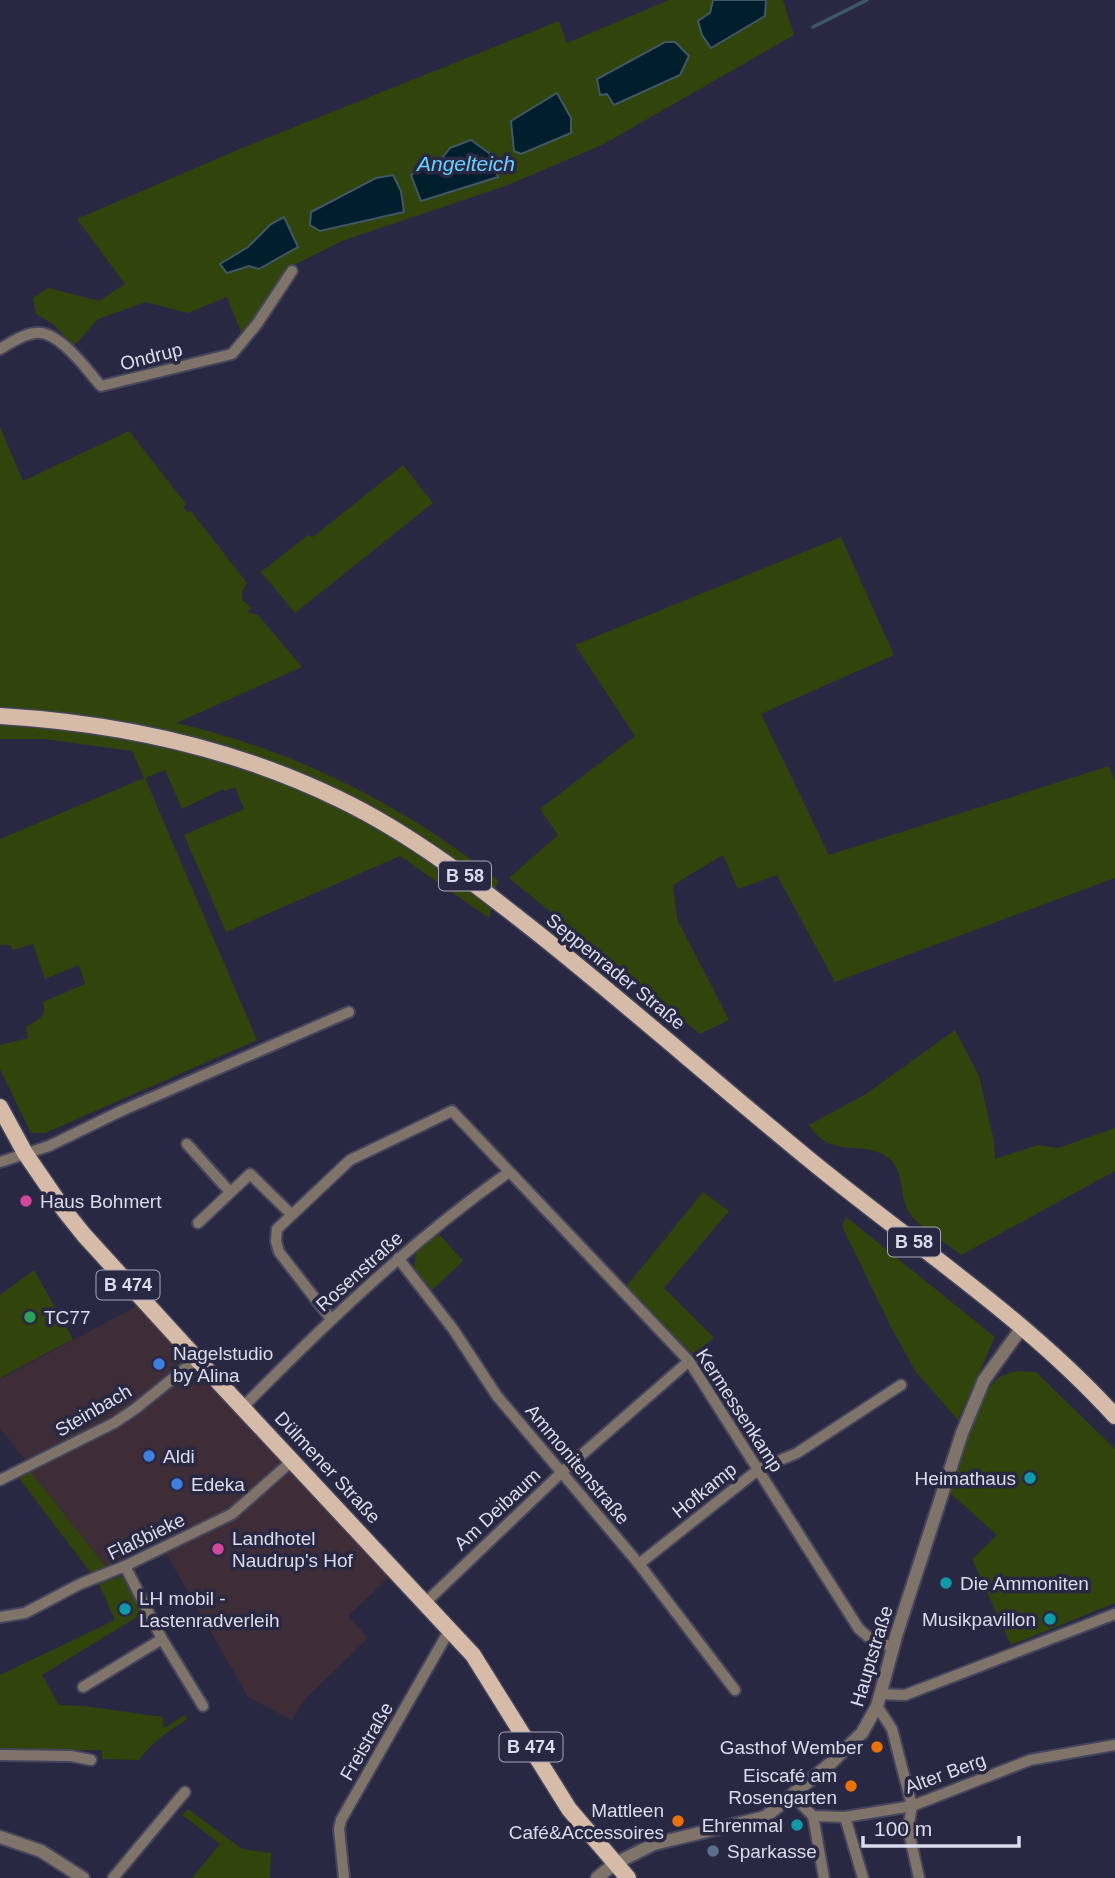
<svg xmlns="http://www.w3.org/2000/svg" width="1115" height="1878" viewBox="0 0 1115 1878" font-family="Arial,sans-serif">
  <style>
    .commercial { fill: #3e2d36 }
    .green { fill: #30440c }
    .water { fill: #001e2c; stroke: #415766; stroke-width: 2 }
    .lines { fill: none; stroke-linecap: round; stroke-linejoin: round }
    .stream { stroke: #415766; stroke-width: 3.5 }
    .minor-casing { stroke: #45455d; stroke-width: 14 }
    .tertiary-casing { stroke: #45455d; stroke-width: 16 }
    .primary-casing { stroke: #45455d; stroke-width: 19 }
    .minor { stroke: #80736a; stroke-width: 10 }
    .tertiary { stroke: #80736a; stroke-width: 12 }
    .primary { stroke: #d6bba9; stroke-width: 16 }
    .hotel-dot { fill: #d1479c; stroke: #292842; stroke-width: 2.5 }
    .leisure-dot { fill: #2e9e5b; stroke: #292842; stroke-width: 2.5 }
    .shop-dot { fill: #3f7fe0; stroke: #292842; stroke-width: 2.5 }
    .culture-dot { fill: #0f9aa8; stroke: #292842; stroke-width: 2.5 }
    .food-dot { fill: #e8710a; stroke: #292842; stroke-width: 2.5 }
    .service-dot { fill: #5c6f8a; stroke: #292842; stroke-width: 2.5 }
    .labels { text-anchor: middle; stroke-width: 7; stroke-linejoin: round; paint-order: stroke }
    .shield { fill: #292842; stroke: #a5a5b9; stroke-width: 2 }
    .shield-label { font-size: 18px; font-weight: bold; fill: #dadbec }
    .street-label { font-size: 19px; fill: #dadbec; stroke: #292842 }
    .poi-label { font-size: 19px; fill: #dadbec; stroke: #292842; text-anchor: start }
    .water-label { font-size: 21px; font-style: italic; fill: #66d1fe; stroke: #292842 }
  </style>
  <rect width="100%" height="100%" fill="#292842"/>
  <polygon class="commercial" points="137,1306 389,1577 348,1616 368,1638 305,1699 292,1720 248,1697 159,1541 106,1567 31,1472 24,1458 0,1429 0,1379"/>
  <g class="green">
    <polygon points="669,0 783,0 794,35 604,144 508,185 342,241 290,267 243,337 227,297 188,313 146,302 98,319 74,346 53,324 36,314 33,298 48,288 99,301 125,284 77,219 242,148 559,21 567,43"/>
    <path d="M0 427 23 481 129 431 186 504 183 507 188 512 191 511 247 583 242 592 243 601 252 608 247 612 258 615 302 667 176 723C293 749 405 806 498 880L495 891 412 833 147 727 70 715 0 711Z"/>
    <polygon points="403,465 433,503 295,613 261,572 308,535 313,537"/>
    <polygon points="841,537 894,655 761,714 829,855 1109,766 1115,781 1115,878 835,982 777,875 738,889 723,855 673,885 677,919 729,1020 700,1034 509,878 558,835 540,809 635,736 575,645"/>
    <path d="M0 725 47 726 160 742 258 771 334 804 396 838 492 904 489 918 400 856 226 932 184 835 244 809 235 787 225 791 223 789 182 809 165 770 145 778 257 1040 45 1133H31L0 1069V1045L28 1038 26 1027C37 1020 48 1017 43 1002L85 984 79 965 45 979 33 944 13 950 10 945H0V839L144 778 132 751 44 739H0Z"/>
    <path d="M955 1030 979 1076 994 1141 995 1159 1038 1145 1058 1148 1115 1128V1171L961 1255C947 1243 921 1229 910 1214 898 1197 906 1169 886 1156 860 1140 830 1159 809 1125L866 1094Z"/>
    <polygon points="703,1192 729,1211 664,1288 714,1338 693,1354 623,1288 629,1283"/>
    <polygon points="846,1217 995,1337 958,1420 916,1372 891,1327 842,1226"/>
    <polygon points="438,1233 463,1261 432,1290 414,1268 416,1253"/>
    <polygon points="34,1270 73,1339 0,1378 0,1295"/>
    <path d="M1017 1371 1036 1372 1115 1449V1603L1011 1645 972 1559 997 1535 950 1493C960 1462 973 1402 996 1380 1001 1375 1010 1373 1017 1371Z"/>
    <polygon points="31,1472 106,1567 91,1573 18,1477"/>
    <path d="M120 1576 125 1579 142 1614 42 1675 59 1705 84 1706 163 1717 164 1728 185 1715 187 1719C169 1731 152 1742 139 1760L102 1759V1750L0 1751V1675L115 1620 99 1584Z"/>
    <polygon points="188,1809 242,1849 271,1853 270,1878 192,1878 220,1844 185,1817 181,1816"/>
  </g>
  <g class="water">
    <polygon points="713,0 766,0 765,16 711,48 702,35 698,21 710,13"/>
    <polygon points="665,42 675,42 689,56 680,75 614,105 607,94 600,95 597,79"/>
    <polygon points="557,93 571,118 571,133 521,154 514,151 511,121"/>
    <polygon points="471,140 489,153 498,177 421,201 411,175 443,157 450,148"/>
    <polygon points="393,175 401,191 404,212 320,231 310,225 311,212 376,178"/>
    <polygon points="284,217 298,247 259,269 249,266 227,273 220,264 248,247 271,224"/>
  </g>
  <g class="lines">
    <polyline class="stream" points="813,27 867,0"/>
    <defs>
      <g id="minor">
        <path d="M0 349C10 343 24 334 35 333 58 329 87 370 101 386L232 354 257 324 292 271"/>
        <polyline points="187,1144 230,1192"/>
        <polyline points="0,1162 49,1146 121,1111 349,1012"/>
        <polyline points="198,1223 250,1174 291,1214"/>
        <polyline points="398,1258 453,1329 497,1396 639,1564 735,1690"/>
        <polyline points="331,1319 279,1252 276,1241 277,1229 350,1160 452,1111 689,1361 859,1629 873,1641 893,1647"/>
        <path d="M243 1407C327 1322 411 1241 509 1172"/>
        <polyline points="0,1480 114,1423 135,1409 197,1359"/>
        <polyline points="639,1564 759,1469 797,1453 901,1385"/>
        <polyline points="125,1566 162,1639 203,1706"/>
        <polyline points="426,1602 563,1471 689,1361"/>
        <polyline points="0,1617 25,1613 80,1584 125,1566 232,1514 293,1460"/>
        <polyline points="83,1687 162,1639"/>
        <polyline points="880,1694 905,1695 1115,1614"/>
        <polyline points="877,1706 892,1729 912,1806 908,1828 919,1878"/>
        <polyline points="0,1755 71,1756 91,1760"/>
        <polyline points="792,1795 813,1816 845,1817 912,1806 1030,1760 1115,1745"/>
        <polyline points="813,1816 824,1878"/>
        <polyline points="845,1817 863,1878"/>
        <polyline points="113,1878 185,1792"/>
        <polyline points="344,1878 339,1829 341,1820 450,1629"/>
      </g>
      <g id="tertiary">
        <polyline points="0,1837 41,1851 83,1878"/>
        <polyline points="597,1878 614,1864 654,1844 765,1817 831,1763 862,1733 877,1706 897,1633 962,1433 984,1380 1023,1326"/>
      </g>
      <g id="primary">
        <path d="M0 716C118 723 232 747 339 799 412 834 477 885 540 935 630 1007 716 1083 805 1156 909 1242 1024 1316 1115 1416"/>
        <polyline points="0,1107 25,1153 64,1210 84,1235 197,1359 473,1655 569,1809 628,1878"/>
      </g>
    </defs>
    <use href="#minor" class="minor-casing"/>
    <use href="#tertiary" class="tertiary-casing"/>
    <use href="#primary" class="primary-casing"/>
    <use href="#minor" class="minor"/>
    <use href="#tertiary" class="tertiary"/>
    <use href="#primary" class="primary"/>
  </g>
  <g class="hotel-dot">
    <circle cx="26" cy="1201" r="7"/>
    <circle cx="218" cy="1549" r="7"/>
  </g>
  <circle class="leisure-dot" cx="30" cy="1317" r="7"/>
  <g class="shop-dot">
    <circle cx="159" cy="1364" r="7"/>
    <circle cx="149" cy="1456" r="7"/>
    <circle cx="177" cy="1484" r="7"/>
  </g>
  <g class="culture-dot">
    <circle cx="1030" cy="1478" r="7"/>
    <circle cx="946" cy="1583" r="7"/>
    <circle cx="125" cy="1609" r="7"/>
    <circle cx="1050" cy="1619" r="7"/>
    <circle cx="797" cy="1825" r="7"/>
  </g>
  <g class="food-dot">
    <circle cx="877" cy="1747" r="7"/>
    <circle cx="851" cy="1786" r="7"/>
    <circle cx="678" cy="1821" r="7"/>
  </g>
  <circle class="service-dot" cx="713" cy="1851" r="7"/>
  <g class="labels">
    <g class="shield">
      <rect x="439" y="861.5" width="52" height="29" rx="5"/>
      <rect x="888" y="1227.5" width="52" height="29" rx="5"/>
      <rect x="96.5" y="1270.5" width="63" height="29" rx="5"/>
      <rect x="499.5" y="1732.5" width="63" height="29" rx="5"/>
    </g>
    <g class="shield-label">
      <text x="465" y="882">B 58</text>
      <text x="914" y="1248">B 58</text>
      <text x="128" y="1291">B 474</text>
      <text x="531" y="1753">B 474</text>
    </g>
    <g class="street-label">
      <text transform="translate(151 356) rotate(-14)" y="7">Ondrup</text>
      <text transform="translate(616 971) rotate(39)" y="7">Seppenrader Straße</text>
      <text transform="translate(359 1271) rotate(-42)" y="7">Rosenstraße</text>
      <text transform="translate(93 1410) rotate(-30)" y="7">Steinbach</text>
      <text transform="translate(740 1410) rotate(57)" y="7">Kermessenkamp</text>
      <text transform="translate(578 1464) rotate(50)" y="7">Ammonitenstraße</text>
      <text transform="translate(328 1467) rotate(47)" y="7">Dülmener Straße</text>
      <text transform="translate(704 1490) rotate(-39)" y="7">Hofkamp</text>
      <text transform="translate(497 1509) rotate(-43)" y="7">Am Deibaum</text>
      <text transform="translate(146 1536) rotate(-26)" y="7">Flaßbieke</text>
      <text transform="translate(871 1656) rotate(-73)" y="7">Hauptstraße</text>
      <text transform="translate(366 1741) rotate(-60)" y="7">Freistraße</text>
      <text transform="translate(945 1773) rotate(-20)" y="7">Alter Berg</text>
    </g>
    <g class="poi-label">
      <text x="40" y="1208">Haus Bohmert</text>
      <text x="44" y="1324">TC77</text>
      <text x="173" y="1360">Nagelstudio<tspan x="173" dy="22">by Alina</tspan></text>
      <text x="163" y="1463">Aldi</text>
      <text x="1016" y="1485" text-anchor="end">Heimathaus</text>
      <text x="191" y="1491">Edeka</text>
      <text x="232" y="1545">Landhotel<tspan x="232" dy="22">Naudrup's Hof</tspan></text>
      <text x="960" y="1590">Die Ammoniten</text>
      <text x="139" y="1605">LH mobil -<tspan x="139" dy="22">Lastenradverleih</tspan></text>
      <text x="1036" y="1626" text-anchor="end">Musikpavillon</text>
      <text x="863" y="1754" text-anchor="end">Gasthof Wember</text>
      <text x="837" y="1782" text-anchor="end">Eiscafé am<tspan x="837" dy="22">Rosengarten</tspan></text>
      <text x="664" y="1817" text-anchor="end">Mattleen<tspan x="664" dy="22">Café&amp;Accessoires</tspan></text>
      <text x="783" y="1832" text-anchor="end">Ehrenmal</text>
      <text x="727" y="1858">Sparkasse</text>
    </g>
    <g class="water-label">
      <text x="466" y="171">Angelteich</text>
    </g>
  </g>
  <path d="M863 1836v10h156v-10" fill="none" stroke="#dadbec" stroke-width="3.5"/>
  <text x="874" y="1836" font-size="21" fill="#dadbec" stroke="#292842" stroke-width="5" paint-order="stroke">100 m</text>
</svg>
